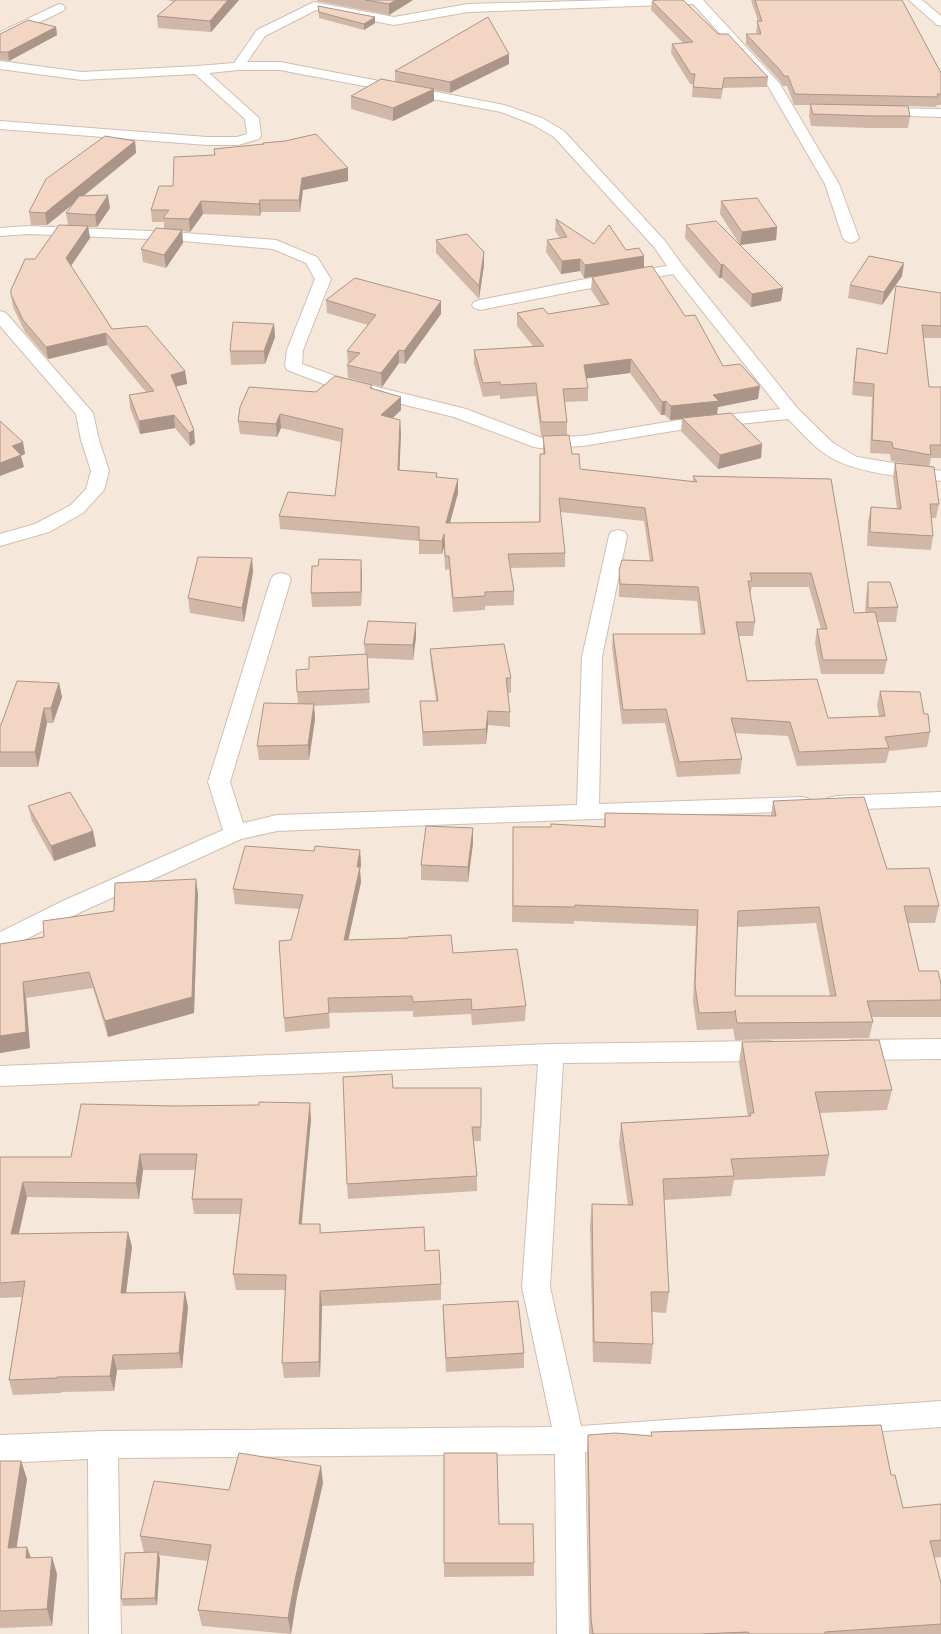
<svg xmlns="http://www.w3.org/2000/svg" width="941" height="1634" viewBox="0 0 941 1634" font-family="'Fira Sans',sans-serif">
  <style>
    .residential { fill: #f5e8da }
    .lines { fill: none; stroke-linecap: round; stroke-linejoin: round }
    .street-casing { stroke: #d1beb0; stroke-width: 2 }
    .street { fill: #fff; fill-rule: evenodd }
    .wall { fill: #d1b7a8; fill-rule: evenodd }
    .shaded-wall { fill: #aa9588 }
    .building { fill: #f3d5c3; stroke: #aa9588; fill-rule: evenodd }
  </style>
  <rect width="100%" height="100%" fill="#fdf6ec"/>
  <rect class="residential" x="0" y="0" width="941" height="1634"/>
  <g class="lines">
    <defs>
      <g id="street">
        <path d="M615 0H703L780 84 839 184 859 238 856 241 851 243 846 241 843 238 825 184 768 86 693 4 468 12 394 25 316 10 265 36 247 62H280L504 105 542 118 564 131 665 241 683 266 798 409 833 443 857 457 941 471V481C903 476 852 475 821 451 809 442 799 429 788 419L679 430 583 446 540 448 534 447 454 417 329 386 287 370 285 366 287 350 315 279 306 263 273 249 172 240 29 234 0 236V228L29 226 172 232 276 240 317 257 331 279 303 350 302 364 341 378 466 409 542 438 583 436 679 420 780 409 673 274 580 290 480 310 474 308 472 305 474 302 480 300 580 280 667 266 654 247 554 137 532 124 501 112 280 70H238L209 73 259 118 261 136 259 139 238 145H207L0 129V121L207 137H237L247 134 245 119 195 74 82 80 0 69V61L82 72 198 66 234 63 257 30 314 2 394 17 468 4Z"/>
        <polygon points="909,0 922,0 941,16 941,26 937,25"/>
        <polygon points="59,4 63,5 65,8 63,11 0,41 0,32"/>
        <polygon points="880,108 941,109 941,117 875,115 873,112 875,109"/>
        <polygon points="0,311 6,313 93,413 99,440 109,471 104,490 83,513 49,532 0,546 0,534 35,524 71,505 86,489 91,471 81,440 76,414 0,326"/>
        <polygon points="618,530 625,532 627,536 602,657 599,804 802,797 810,799 813,804 810,809 802,811 277,831 241,839 81,912 8,948 0,951 0,932 65,900 223,830 208,782 271,579 274,575 281,573 288,575 291,579 230,782 243,823 277,815 577,805 582,657 609,536 611,532"/>
        <polygon points="941,792 941,806 836,810 828,808 825,803 828,798 836,796"/>
        <polygon points="941,1039 941,1059 852,1060 843,1057 840,1050 843,1043 852,1040"/>
        <polygon points="770,1041 779,1044 782,1051 779,1058 770,1061 563,1063 550,1287 581,1426 941,1401 941,1427 585,1452 589,1634 557,1634 555,1454 118,1458 121,1634 89,1634 88,1459 0,1463 0,1435 103,1431 552,1427 522,1287 538,1064 0,1086 0,1066 551,1044"/>
      </g>
    </defs>
    <use href="#street" class="street-casing"/>
    <use href="#street" class="street"/>
  </g>
  <g class="wall">
    <polygon points="167,0 239,0 211,32 158,28 157,16 174,2"/>
    <polygon points="317,0 413,0 389,15 317,1"/>
    <polygon points="751,0 902,0 941,73 941,105 937,105 936,107 908,106 910,116 908,128 870,128 811,126 809,116 810,105 794,105 787,86 783,86 779,80 746,44 746,34 757,34 756,31 758,21"/>
    <polygon points="652,1 718,34 768,77 767,87 723,88 721,99 692,97 693,84 690,84 671,53 672,44 683,43 651,10"/>
    <polygon points="318,6 375,17 375,23 364,30 319,18"/>
    <polygon points="56,27 57,35 9,61 0,60 0,34"/>
    <polygon points="509,54 509,64 450,93 434,90 434,101 393,121 351,109 351,96 395,81 395,71"/>
    <polygon points="135,141 136,153 84,196 110,208 97,227 88,227 90,238 71,266 112,329 185,371 187,384 176,387 195,443 190,446 175,428 140,434 130,408 129,395 146,392 107,345 48,359 25,332 13,307 11,295 35,259 68,225 66,213 72,205 47,225 31,225 29,212"/>
    <polygon points="263,143 348,181 303,190 300,212 261,212 260,216 203,214 190,232 182,231 183,243 166,268 143,262 141,249 164,229 164,222 152,222 151,210 173,186 214,155 214,149 263,144"/>
    <polygon points="721,201 777,227 776,240 740,245 720,214"/>
    <polygon points="556,219 594,244 626,250 644,268 685,316 723,366 758,399 718,407 717,414 762,444 761,458 718,469 681,431 682,419 670,420 665,415 661,415 630,373 586,378 588,388 588,401 565,402 567,422 567,435 572,454 580,469 693,482 693,476 831,479 854,613 865,612 866,597 868,582 898,607 896,622 878,622 887,660 884,674 821,674 815,643 817,629 821,629 809,587 752,587 750,595 755,622 753,636 739,636 747,681 828,718 879,716 877,705 880,691 924,714 930,732 927,747 889,751 886,763 797,766 788,736 735,733 742,759 740,774 677,777 665,723 622,724 612,648 613,634 701,634 697,601 619,597 619,570 650,561 644,521 560,512 565,553 565,567 510,568 514,591 514,605 485,606 485,610 453,612 449,569 445,570 444,547 442,554 419,554 419,541 280,529 279,516 335,496 341,442 281,428 277,437 240,434 238,421 316,392 372,385 372,388 401,397 401,410 393,418 401,433 399,470 437,473 437,477 458,479 458,493 450,523 539,522 540,454 543,454 543,436 547,436 541,436 536,396 500,399 500,395 483,397 474,364 474,350 533,346 517,326 517,313 548,314 601,305 591,290 592,277 604,275 584,278 580,271 561,274 546,252 547,240 560,238 555,231"/>
    <polygon points="686,225 783,288 781,301 751,307 722,278 719,278 685,238"/>
    <polygon points="436,240 484,265 479,299 436,253"/>
    <polygon points="902,276 882,305 848,298 850,285"/>
    <polygon points="941,293 941,338 924,338 929,387 941,387 941,458 931,458 929,467 939,504 936,518 931,518 933,536 931,550 867,546 868,521 871,507 897,509 893,477 895,463 916,465 891,461 890,454 870,453 872,397 852,395 855,360 857,348 887,354"/>
    <polygon points="326,300 441,314 405,364 399,363 382,387 348,378 347,365 348,364 347,351 368,325 327,313"/>
    <polygon points="274,324 275,337 265,364 231,365 230,351"/>
    <polygon points="253,572 244,622 190,613 188,598"/>
    <polygon points="362,575 361,606 312,607 311,593"/>
    <polygon points="416,637 413,660 367,658 370,703 314,706 315,719 309,760 259,760 257,746 298,704 297,692 309,669 365,654 364,644"/>
    <polygon points="430,649 511,678 511,693 508,693 510,712 510,727 488,725 486,744 423,746 420,701 436,701 431,664"/>
    <polygon points="59,683 62,697 53,723 47,723 38,767 0,767 0,725 1,725"/>
    <path d="M773 801 887 869 939 906 935 923H908L919 971 941 984V1017H872L873 1022 869 1038 735 1040 733 1028 732 1029 697 1030 693 1002 696 926 574 921V924L512 922 513 843 604 827 605 813 771 816ZM816 923 830 996H735L737 927Z"/>
    <polygon points="28,806 93,831 96,846 54,861 32,821"/>
    <polygon points="473,828 473,843 468,882 421,880 421,865"/>
    <polygon points="360,850 361,865 360,870 361,882 348,940 453,953 526,1006 525,1021 472,1025 471,1014 413,1017 413,1011 329,1013 330,1028 285,1032 284,1018 299,909 235,904 233,889 314,851"/>
    <polygon points="198,894 194,1013 108,1037 93,988 26,998 30,1048 0,1053 0,944 44,937 114,911"/>
    <polygon points="742,1042 892,1090 887,1110 820,1113 829,1155 825,1176 734,1180 731,1196 664,1200 669,1292 666,1313 652,1312 653,1344 651,1364 593,1362 590,1225 592,1204 628,1205 619,1144 621,1123 748,1117 739,1063"/>
    <polygon points="481,1088 481,1141 474,1141 477,1176 477,1191 348,1199 347,1184"/>
    <polygon points="311,1119 302,1224 320,1224 321,1233 425,1251 441,1284 441,1300 322,1306 320,1377 284,1378 282,1363 285,1290 236,1290 233,1274 240,1214 194,1214 192,1199 195,1170 143,1170 139,1199 27,1197 19,1234 128,1232 132,1247 126,1293 188,1307 182,1368 117,1370 114,1391 61,1392 61,1393 13,1395 9,1380 22,1297 0,1298 0,1157 71,1157"/>
    <polygon points="443,1305 524,1353 524,1368 446,1372 443,1319"/>
    <polygon points="651,1432 891,1475 903,1508 941,1504 941,1557 934,1558 941,1583 941,1634 590,1634 587,1453 588,1435 651,1436"/>
    <polygon points="0,1461 21,1461 27,1479 16,1547 31,1558 57,1574 52,1626 0,1628"/>
    <polygon points="323,1483 297,1596 291,1634 202,1626 198,1610 208,1561 159,1555 160,1559 157,1605 123,1606 121,1599 144,1553 140,1536 229,1490"/>
    <polygon points="444,1563 534,1563 534,1576 444,1577"/>
  </g>
  <g class="shaded-wall">
    <polygon points="228,0 239,0 211,32 210,21"/>
    <polygon points="396,0 413,0 389,15 389,4"/>
    <polygon points="375,17 375,23 364,30 364,24"/>
    <polygon points="56,27 57,35 9,61 8,52"/>
    <polygon points="509,54 509,64 450,93 450,82"/>
    <polygon points="434,89 434,101 393,121 393,108"/>
    <polygon points="135,141 136,153 47,225 45,213"/>
    <polygon points="348,168 348,181 303,190 300,212 299,200 302,178"/>
    <polygon points="108,195 110,208 97,227 95,215"/>
    <polygon points="260,200 261,212 260,216 259,204"/>
    <polygon points="201,201 203,214 190,232 189,219"/>
    <polygon points="88,226 90,238 68,270 66,258"/>
    <polygon points="777,227 776,240 740,245 742,232"/>
    <polygon points="182,230 183,243 166,268 164,255"/>
    <polygon points="484,252 484,265 479,299 479,286"/>
    <polygon points="644,256 644,268 584,278 585,265"/>
    <polygon points="580,259 580,271 561,274 562,261"/>
    <polygon points="904,263 902,276 882,305 884,292"/>
    <polygon points="723,264 722,278 719,278 721,265"/>
    <polygon points="783,288 781,301 751,307 752,294"/>
    <polygon points="441,301 441,314 405,364 404,351"/>
    <polygon points="274,324 275,337 265,364 264,351"/>
    <polygon points="106,333 107,345 48,359 46,347"/>
    <polygon points="399,350 399,363 382,387 381,373"/>
    <polygon points="631,359 630,373 583,379 584,365"/>
    <polygon points="185,371 187,384 172,387 171,375"/>
    <polygon points="760,386 758,399 718,407 717,414 682,418 682,419 670,420 671,406 713,395"/>
    <polygon points="401,397 401,410 382,428 381,415"/>
    <polygon points="666,401 665,415 661,415 662,402"/>
    <polygon points="280,414 281,428 277,437 276,424"/>
    <polygon points="174,415 175,428 140,434 139,421"/>
    <polygon points="400,420 401,433 399,483 398,470"/>
    <polygon points="194,430 195,443 190,446 189,433"/>
    <polygon points="23,442 25,454 21,456 24,467 0,476 0,463 12,446"/>
    <polygon points="762,444 761,458 718,469 720,455"/>
    <polygon points="458,479 458,493 446,537 446,523"/>
    <polygon points="444,534 444,547 442,554 442,541"/>
    <polygon points="252,558 253,572 244,622 242,608"/>
    <polygon points="361,560 362,575 361,606"/>
    <polygon points="416,623 416,637 413,660 413,645"/>
    <polygon points="59,683 62,697 53,723 51,708"/>
    <polygon points="314,704 315,719 309,760 308,745"/>
    <polygon points="44,708 47,723 38,767 35,752"/>
    <polygon points="488,711 488,725 486,744 486,729"/>
    <polygon points="473,828 473,843 468,882 468,867"/>
    <polygon points="93,831 96,846 54,861 51,846"/>
    <polygon points="360,850 361,865 360,870 361,882 345,955 344,940 357,867"/>
    <polygon points="196,879 198,894 194,1013 108,1037 105,1021"/>
    <polygon points="23,982 26,998 30,1048 0,1053 0,1036"/>
    <polygon points="310,1103 311,1119 300,1239 299,1224"/>
    <polygon points="140,1154 143,1170 139,1199 136,1183"/>
    <polygon points="23,1182 27,1197 15,1250 11,1234"/>
    <polygon points="128,1232 132,1247 124,1308 121,1293"/>
    <polygon points="320,1291 322,1306 320,1377 319,1362"/>
    <polygon points="185,1292 188,1307 182,1368 179,1353"/>
    <polygon points="113,1355 117,1370 114,1391 110,1376"/>
    <polygon points="21,1461 27,1479 14,1565 8,1548"/>
    <polygon points="321,1466 323,1483 297,1596 291,1634 288,1618 295,1580"/>
    <polygon points="27,1547 33,1564 26,1558"/>
    <polygon points="158,1552 160,1559 157,1605 155,1598"/>
    <polygon points="52,1557 57,1574 52,1626 47,1609"/>
  </g>
  <g class="building">
    <polygon points="176,0 228,0 210,21 157,16"/>
    <polygon points="365,0 396,0 389,4"/>
    <polygon points="658,0 683,0 718,34 728,34 768,77 724,78 722,89 693,87 695,74 691,74 672,44 693,42 652,1"/>
    <polygon points="755,0 902,0 941,73 941,94 937,94 938,97 795,94 788,76 784,76 780,70 746,34 761,34 757,21 762,21"/>
    <polygon points="318,6 375,17 364,24 319,12"/>
    <polygon points="488,17 509,54 450,82 395,71"/>
    <polygon points="28,20 56,27 8,52 0,52 0,34"/>
    <polygon points="381,79 434,89 393,108 351,96"/>
    <polygon points="810,104 908,106 910,116 872,116 813,114"/>
    <polygon points="316,134 348,168 302,178 299,200 260,200 259,204 201,201 189,219 163,218 169,210 151,210 159,186 173,186 174,157 215,155 214,149 264,144 263,143 285,141"/>
    <polygon points="105,136 135,141 45,213 29,212 46,179"/>
    <polygon points="108,195 95,215 66,213 79,196"/>
    <polygon points="757,198 777,227 742,232 721,201"/>
    <polygon points="556,219 594,244 609,225 626,250 639,248 644,256 585,265 580,259 562,261 547,240 567,237"/>
    <polygon points="716,221 783,288 752,294 723,264 721,265 686,225"/>
    <polygon points="59,225 88,226 66,258 112,329 147,326 185,371 171,375 194,430 189,433 174,415 139,421 129,395 154,391 106,333 46,347 23,320 11,295 11,290 25,259 35,259"/>
    <polygon points="156,228 182,230 164,255 141,249"/>
    <polygon points="467,234 484,252 479,286 436,240"/>
    <polygon points="869,256 904,263 884,292 850,285"/>
    <polygon points="652,266 685,316 695,315 723,366 740,364 760,386 713,395 719,401 671,406 666,401 662,402 631,359 584,365 588,388 563,389 567,422 541,422 536,383 501,385 500,382 483,383 474,350 544,346 517,313 543,308 548,314 609,304 592,277"/>
    <polygon points="355,278 441,301 404,351 399,350 381,373 347,365 360,353 347,351 376,315 326,300"/>
    <polygon points="896,286 941,293 941,326 922,325 929,387 941,387 941,445 930,445 931,455 893,448 892,442 872,440 874,384 854,382 857,348 887,354"/>
    <polygon points="233,322 274,324 264,351 230,351"/>
    <polygon points="335,376 372,385 370,388 401,397 381,415 400,420 398,470 437,473 436,477 458,479 446,523 540,522 540,454 545,454 543,436 569,435 572,454 579,454 580,469 697,482 693,476 831,479 854,613 875,612 887,660 823,660 817,629 827,629 811,573 750,573 752,581 748,581 755,622 736,622 747,681 817,679 828,718 885,716 880,691 920,692 924,714 928,714 930,732 885,737 889,748 799,752 790,722 731,718 742,759 679,762 666,709 623,710 613,634 705,634 698,587 620,584 619,570 622,560 653,561 645,508 559,498 565,553 508,554 514,591 485,592 485,596 453,598 449,556 445,556 444,534 442,541 419,540 419,527 279,516 288,492 335,496 343,429 280,414 276,424 238,421 240,407 249,387 316,392"/>
    <polygon points="731,413 762,444 720,455 682,418"/>
    <polygon points="0,421 23,442 12,446 21,455 0,463"/>
    <polygon points="895,463 934,467 939,504 930,504 933,536 870,532 871,507 901,509"/>
    <polygon points="198,557 252,558 242,608 188,598"/>
    <polygon points="319,559 361,560 361,592 311,593 312,566 318,566"/>
    <polygon points="868,582 890,582 898,607 868,608"/>
    <polygon points="368,621 416,623 413,645 364,644"/>
    <polygon points="504,644 511,678 506,678 510,712 488,711 486,729 423,732 420,701 438,701 430,649"/>
    <polygon points="367,654 369,689 297,692 296,670 309,669 309,657"/>
    <polygon points="17,681 59,683 51,708 44,708 35,752 0,752 0,725 1,725"/>
    <polygon points="264,703 314,704 308,745 257,746"/>
    <polygon points="70,792 93,831 51,846 28,806"/>
    <path d="M864 797 887 869 929 868 939 906H904L919 971H938L941 984V1000L867 1001 873 1022 737 1023 735 1010V1012L699 1013 695 985 698 910 575 905V907L513 906V827H551V824L605 827V813L776 816 773 801ZM819 907 836 996H735L738 911Z"/>
    <polygon points="426,826 473,828 468,867 421,865"/>
    <polygon points="245,846 314,851 315,846 360,850 357,867 360,867 344,940 408,938 408,937 451,935 453,953 517,949 526,1006 472,1010 471,999 413,1002 412,996 328,998 329,1013 284,1018 279,941 291,940 303,895 233,889"/>
    <polygon points="196,879 192,997 105,1021 89,972 23,982 26,1032 0,1036 0,944 44,937 43,921 114,911 115,883"/>
    <polygon points="879,1040 892,1090 815,1092 829,1155 731,1159 734,1176 663,1179 669,1292 651,1292 653,1344 594,1342 592,1204 633,1205 621,1123 751,1116 750,1113 754,1113 742,1042"/>
    <polygon points="392,1074 393,1088 481,1088 481,1127 472,1127 477,1176 347,1184 343,1077"/>
    <polygon points="259,1102 310,1103 299,1224 320,1224 320,1233 424,1227 425,1251 439,1250 441,1284 320,1291 319,1362 282,1363 286,1275 233,1274 242,1199 192,1199 197,1154 140,1154 136,1183 23,1182 11,1234 128,1232 121,1293 185,1292 179,1353 113,1355 110,1376 57,1377 57,1378 9,1380 25,1281 0,1283 0,1157 71,1157 81,1104 174,1106 259,1105"/>
    <polygon points="518,1301 524,1353 446,1358 443,1305"/>
    <polygon points="881,1425 891,1475 895,1475 903,1508 941,1504 941,1540 930,1541 941,1583 941,1624 825,1632 825,1634 749,1634 748,1632 699,1634 593,1634 591,1618 588,1435 615,1433 652,1436 651,1432"/>
    <polygon points="239,1453 321,1466 295,1580 288,1618 198,1610 211,1545 140,1536 154,1481 229,1490"/>
    <polygon points="444,1453 497,1453 499,1524 533,1524 534,1563 444,1563"/>
    <polygon points="0,1461 21,1461 8,1548 27,1547 26,1558 52,1557 47,1609 0,1611"/>
    <polygon points="158,1552 155,1598 121,1599 125,1553"/>
  </g>
</svg>
